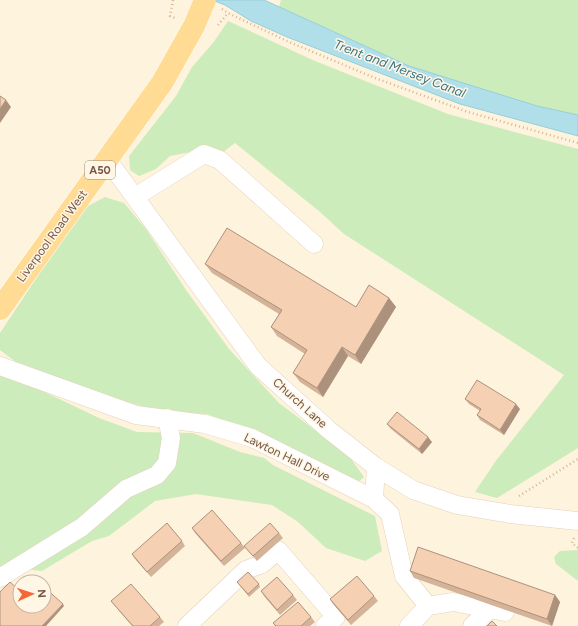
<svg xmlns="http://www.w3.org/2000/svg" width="578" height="626" viewBox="0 0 578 626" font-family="Figtree,sans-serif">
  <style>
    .green { fill: #cdecbb }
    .water { fill: #b1dfe9; stroke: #96cedc }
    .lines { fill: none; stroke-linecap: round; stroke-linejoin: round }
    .minor-casing { stroke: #e5d0bc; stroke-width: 19 }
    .major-casing { stroke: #fff; stroke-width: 23 }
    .path { stroke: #dab396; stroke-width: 2.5; stroke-dasharray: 1 3; stroke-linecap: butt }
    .minor { stroke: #fff; stroke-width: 18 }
    .major { stroke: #ffdb94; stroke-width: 22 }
    .major-bridge-casing { stroke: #fff; stroke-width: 23; stroke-linecap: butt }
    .major-bridge { stroke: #ffdb94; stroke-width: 22 }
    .wall { fill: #d4b399 }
    .shaded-wall { fill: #ac927d }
    .building { fill: #f6d0b2; stroke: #ac927d }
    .labels { text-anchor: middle; stroke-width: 3; stroke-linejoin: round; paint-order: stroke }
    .shield { fill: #fff6e6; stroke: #9f8775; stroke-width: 1 }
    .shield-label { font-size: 11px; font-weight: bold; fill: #765744 }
    .street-label { font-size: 12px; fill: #765744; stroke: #fff6e6 }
    .water-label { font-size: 13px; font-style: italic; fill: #397584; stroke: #fff6e6 }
  </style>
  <rect width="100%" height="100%" fill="#fef3dd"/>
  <g class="green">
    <polygon points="281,0 578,0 578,115 537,106 409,66 279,7"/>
    <polygon points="228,21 315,61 448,114 578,149 578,448 497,498 475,492 495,462 564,375 344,234 320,212 235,143 222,153 207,149 170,156 156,169 139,176 130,170 129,156 176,96 192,67 213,43"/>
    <polygon points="105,197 124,203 146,229 186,290 229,349 279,403 348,455 364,477 357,483 282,443 207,414 161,412 121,400 20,365 0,350 0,333 82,209"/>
    <polygon points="0,375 11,376 99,418 137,432 193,433 240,452 264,458 273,465 375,516 382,551 365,561 326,548 298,522 272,505 196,494 155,501 109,536 92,541 42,571 0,567"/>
    <polygon points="578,550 578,581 556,564 554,557 560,551"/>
  </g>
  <polygon class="water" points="212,0 264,0 409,66 537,106 578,115 578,136 460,104 287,37 251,21 225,5"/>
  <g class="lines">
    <defs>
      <g id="minor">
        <polyline points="107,159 258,366 329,430 376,467 413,490 457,505 510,514 578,521"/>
        <polyline points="135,197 204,154 220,160 314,244"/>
        <polyline points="0,366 136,415 205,424 252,438 374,499 390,514 404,576 428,606"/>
        <polyline points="374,499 376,467"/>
        <polyline points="0,578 14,569 82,527 126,489 157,475 167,463 171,438 167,418"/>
        <polyline points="187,626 246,570 262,564 278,550 336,617 325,626"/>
        <polyline points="409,626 428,606 453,602 505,612"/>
        <polyline points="472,626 490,609"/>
      </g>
      <polyline id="major" points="0,309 162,83 194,26"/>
    </defs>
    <use href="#minor" class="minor-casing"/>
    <use href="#major" class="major-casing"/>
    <g class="path">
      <polyline points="173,0 170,16 175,18"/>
      <polyline points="222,9 228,13 287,41 375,78 468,112 578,143"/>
      <polyline points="218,25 228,13"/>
      <polyline points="519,496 578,459"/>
      <polyline points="574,538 572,543 578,548"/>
    </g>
    <use href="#minor" class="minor"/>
    <use href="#major" class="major"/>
    <defs>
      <polyline id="major-bridge" points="194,26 205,0"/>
    </defs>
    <use href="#major-bridge" class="major-bridge-casing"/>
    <use href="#major-bridge" class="major-bridge"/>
  </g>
  <g class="wall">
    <polygon points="205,264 356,307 389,298 396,307 361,364 348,356 323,397 300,382 293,373 305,354 277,336 271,327 279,314 212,273"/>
    <polygon points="465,399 520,409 504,435 480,420 477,415 480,411 469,404"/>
    <polygon points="387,424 432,442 422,454 391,429"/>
    <polygon points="192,528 241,543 245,548 224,566 195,533"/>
    <polygon points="279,533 283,538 257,561 244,546"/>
    <polygon points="182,541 185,546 151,577 135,559 132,554"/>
    <polygon points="410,571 555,595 560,602 552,626 414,578"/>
    <polygon points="237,582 259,584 260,587 249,597"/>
    <polygon points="261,591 293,595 297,600 280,615 264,596"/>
    <polygon points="374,596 378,601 351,625 333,604 330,599"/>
    <polygon points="111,601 160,617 164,622 159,626 132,626 115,606"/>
    <polygon points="311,617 315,622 310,626 275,626 273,623"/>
  </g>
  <g class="shaded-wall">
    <polygon points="6,100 11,107 0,123 0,109"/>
    <polygon points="389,298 396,307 361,364 355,355"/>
    <polygon points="342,347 348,356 323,397 317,388"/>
    <polygon points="516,404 520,409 504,435 500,430"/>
    <polygon points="428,437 432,442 422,454 419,449"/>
    <polygon points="555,595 560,602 552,626 547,619"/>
    <polygon points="63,604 64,606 46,626 42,626"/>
  </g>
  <g class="building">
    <polygon points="0,96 6,100 0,109"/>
    <polygon points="227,228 356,307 369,285 389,298 355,355 342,347 317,388 293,373 307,350 271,327 282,310 205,264"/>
    <polygon points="477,380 516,404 500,430 477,415 481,409 465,399"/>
    <polygon points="397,412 428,437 419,449 387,424"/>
    <polygon points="212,510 241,543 221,561 192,528"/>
    <polygon points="167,523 182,541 147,572 132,554"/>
    <polygon points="270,523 279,533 253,556 244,546"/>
    <polygon points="418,547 555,595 547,619 410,571"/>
    <polygon points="248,572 259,584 248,594 237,582"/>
    <polygon points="357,576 374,596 348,620 330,599"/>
    <polygon points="277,577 293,595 277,610 261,591"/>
    <polygon points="10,582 20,591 20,606 44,606 44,587 63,604 42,626 0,626 0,592"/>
    <polygon points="131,584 160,617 150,626 133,626 111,601"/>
    <polygon points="298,602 311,617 301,626 276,626 273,623"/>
    <polygon points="492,621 497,626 487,626"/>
  </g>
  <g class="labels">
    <rect class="shield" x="85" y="161" width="30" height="18" rx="3"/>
    <g class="shield-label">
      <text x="100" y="174">A50</text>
    </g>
    <g class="street-label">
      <text transform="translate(52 236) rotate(-54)" y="4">Liverpool Road West</text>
      <text transform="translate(300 403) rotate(42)" y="4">Church Lane</text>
      <text transform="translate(287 457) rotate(26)" y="4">Lawton Hall Drive</text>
    </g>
    <g class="water-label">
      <text transform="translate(400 68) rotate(21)" y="5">Trent and Mersey Canal</text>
    </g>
  </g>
  <g transform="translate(32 594) rotate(87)"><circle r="19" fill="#fff6e6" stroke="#c8b6a5"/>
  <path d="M0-3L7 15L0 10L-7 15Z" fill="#f56736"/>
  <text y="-6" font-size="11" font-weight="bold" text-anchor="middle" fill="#765744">N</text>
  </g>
</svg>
